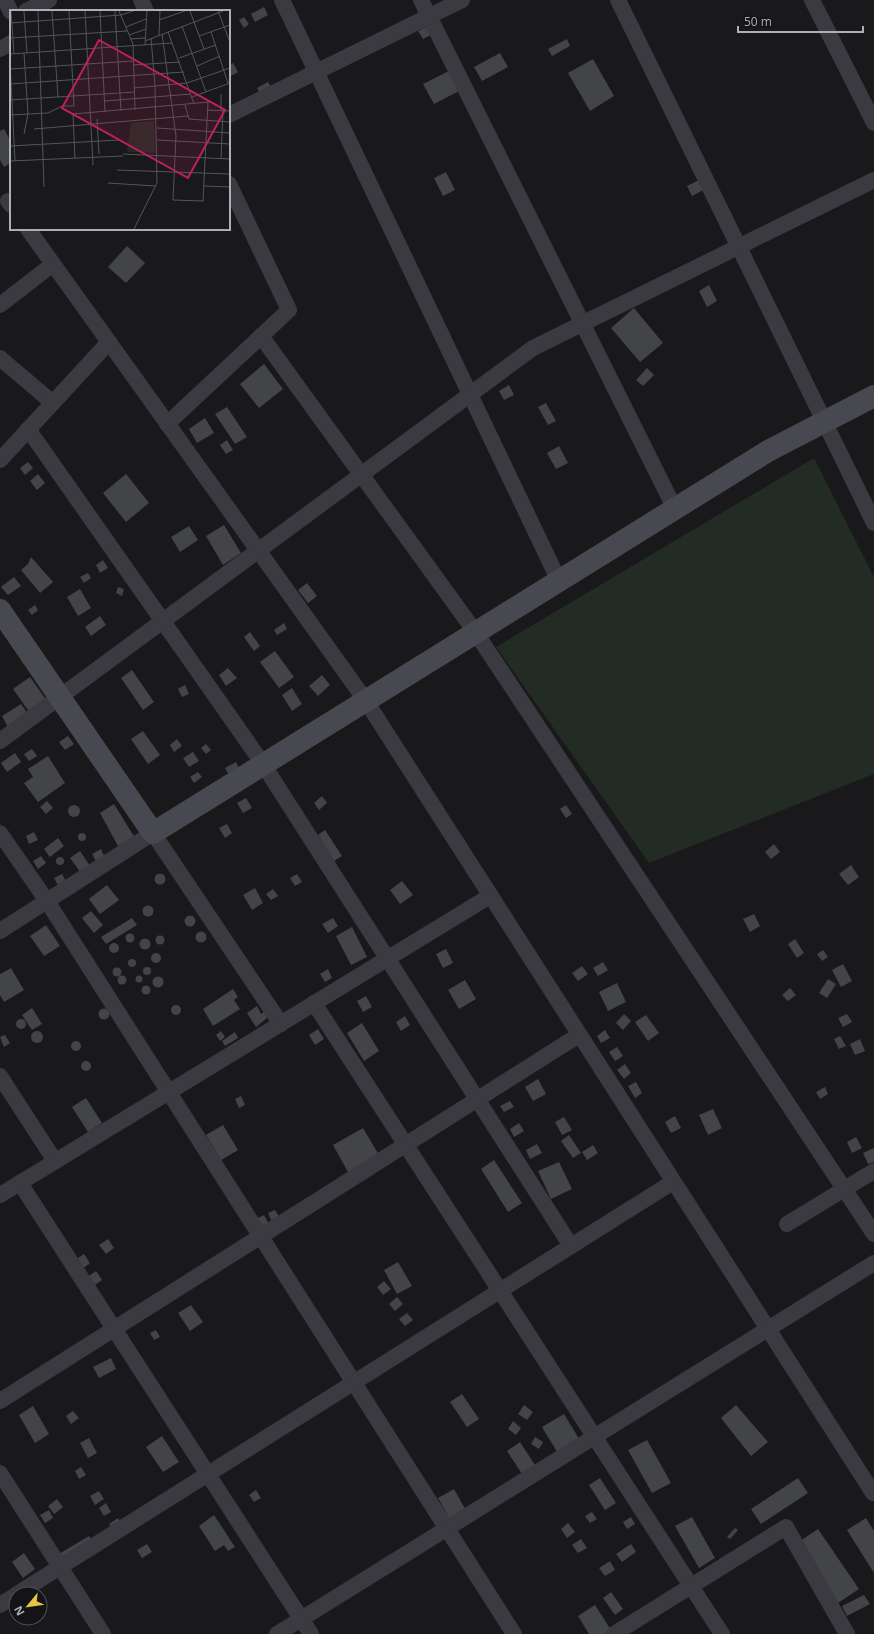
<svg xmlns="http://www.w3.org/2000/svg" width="874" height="1634" viewBox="0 0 874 1634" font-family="'Open Sans',sans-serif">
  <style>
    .green { fill: #232b25 }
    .building { fill: #434448 }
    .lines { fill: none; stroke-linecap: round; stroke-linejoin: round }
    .minor { stroke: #3a3a40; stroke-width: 16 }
    .secondary { stroke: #484950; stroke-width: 22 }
    .inset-road { fill: none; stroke: #54555b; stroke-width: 1 }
    .view { fill: #c12060; fill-opacity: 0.15; stroke: #c12060; stroke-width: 2 }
    .inset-edge { fill: none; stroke: #acafba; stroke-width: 2 }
  </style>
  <rect width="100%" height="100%" fill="#19191b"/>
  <polygon class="green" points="814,458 874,577 874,774 649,863 496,647"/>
  <g class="building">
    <polygon points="264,7 268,15 255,22 251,14"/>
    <polygon points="244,17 249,24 244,28 239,20"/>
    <polygon points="428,26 433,34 423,39 418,31"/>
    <polygon points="567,39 570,46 552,56 548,49"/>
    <polygon points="500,53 508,67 482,81 474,67"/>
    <polygon points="593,59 614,96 590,111 568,73"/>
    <polygon points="233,63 238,72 231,76 229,72 229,66"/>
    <polygon points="449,71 459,91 434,104 423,84"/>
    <polygon points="268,82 273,90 261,96 257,88"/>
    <polygon points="4,129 11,142 11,163 4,167 0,160 0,131"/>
    <polygon points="446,172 455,190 443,196 434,178"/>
    <polygon points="709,175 714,184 692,196 687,186"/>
    <polygon points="127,246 145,263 126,283 108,267"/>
    <polygon points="709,285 717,301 707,307 699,291"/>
    <polygon points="634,308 663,343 640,362 611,328"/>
    <polygon points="264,364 283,389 259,408 240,384"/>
    <polygon points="647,368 654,375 643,386 636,380"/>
    <polygon points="509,385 514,395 504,400 499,391"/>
    <polygon points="546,403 556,421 548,425 538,407"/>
    <polygon points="227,407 247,437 235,444 215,414"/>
    <polygon points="205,418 214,433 197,443 189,429"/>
    <polygon points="227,440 233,450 226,454 220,445"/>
    <polygon points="559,446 568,463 556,469 547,453"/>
    <polygon points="28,462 33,468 25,475 20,468"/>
    <polygon points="38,474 45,483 37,490 30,481"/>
    <polygon points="126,474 149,503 126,522 103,493"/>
    <polygon points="224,525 241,553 223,565 206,536"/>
    <polygon points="189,526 198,540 180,552 171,537"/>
    <polygon points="31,557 53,582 40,593 21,570 28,564"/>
    <polygon points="103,560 108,568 100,573 96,565"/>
    <polygon points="88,573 91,578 84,583 80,577"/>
    <polygon points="14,577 21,586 8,595 1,587"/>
    <polygon points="307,583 317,596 308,603 298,590"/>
    <polygon points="118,587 124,589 122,596 116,593"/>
    <polygon points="80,589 91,608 78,616 67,597"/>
    <polygon points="35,605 38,610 32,615 28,610"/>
    <polygon points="100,616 106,625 91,636 85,627"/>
    <polygon points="284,623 287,629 277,635 274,630"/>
    <polygon points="250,632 260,646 254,651 244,637"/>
    <polygon points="275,651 294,677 279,688 260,662"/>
    <polygon points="228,668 237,678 226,686 219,675"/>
    <polygon points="132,670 154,702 143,710 121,678"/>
    <polygon points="322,675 330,685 318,696 309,686"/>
    <polygon points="30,677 47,701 30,713 13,689"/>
    <polygon points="185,685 189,694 182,697 178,689"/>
    <polygon points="292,688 302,704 292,711 282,695"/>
    <polygon points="21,704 28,714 8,727 2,716"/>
    <polygon points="143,731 160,755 148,764 131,739"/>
    <polygon points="68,736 74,744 65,750 59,742"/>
    <polygon points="177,739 182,746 174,752 170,745"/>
    <polygon points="206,744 211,750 206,754 201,748"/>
    <polygon points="32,749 37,756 29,761 24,754"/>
    <polygon points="193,752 199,761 189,767 183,758"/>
    <polygon points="15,753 21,762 7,772 1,763"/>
    <polygon points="48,756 65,783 38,802 24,783 33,777 28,769"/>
    <polygon points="236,762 241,772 230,777 225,768"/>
    <polygon points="198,772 202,777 194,783 190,777"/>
    <polygon points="322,796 327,803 319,810 314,803"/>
    <polygon points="246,798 252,808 243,813 237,803"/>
    <polygon points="47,801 53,808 46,814 40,807"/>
    <polygon points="114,804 135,838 118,846 100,813"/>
    <circle cx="74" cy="811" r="6"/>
    <polygon points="566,805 572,814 566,818 560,809"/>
    <polygon points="227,824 232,833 225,838 219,828"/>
    <polygon points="325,830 342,856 334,861 318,835"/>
    <polygon points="34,832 38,840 29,844 26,836"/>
    <circle cx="82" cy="837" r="4"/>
    <polygon points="58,838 64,846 50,857 44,849"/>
    <polygon points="774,844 780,852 771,859 765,852"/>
    <polygon points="101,849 105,858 97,863 92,854"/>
    <polygon points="80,851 90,866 81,873 70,858"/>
    <polygon points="41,856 46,863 38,869 33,861"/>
    <circle cx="60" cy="861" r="4"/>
    <polygon points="851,865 859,877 848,885 839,874"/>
    <circle cx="160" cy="879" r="5.5"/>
    <polygon points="62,874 67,883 59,887 54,878"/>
    <polygon points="297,874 302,882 295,886 290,878"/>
    <polygon points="402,881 413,895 400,904 390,890"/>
    <polygon points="107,885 119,900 100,914 89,899"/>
    <polygon points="255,888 263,903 252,910 243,895"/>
    <polygon points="273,889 278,896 271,900 266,894"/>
    <circle cx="148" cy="911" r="5.5"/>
    <polygon points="91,911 103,925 94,933 82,918"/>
    <polygon points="754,914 760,926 750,932 743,919"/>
    <circle cx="190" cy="921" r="5.5"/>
    <polygon points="132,918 137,925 106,944 101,937"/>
    <polygon points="333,918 338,926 328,933 322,924"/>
    <polygon points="46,925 60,946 44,956 30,936"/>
    <polygon points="352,927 367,957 351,965 336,936"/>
    <circle cx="201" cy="937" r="5.5"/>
    <circle cx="130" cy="938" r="4.5"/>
    <circle cx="160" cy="940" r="4.5"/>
    <circle cx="145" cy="944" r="5.5"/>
    <polygon points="795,939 804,953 797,958 788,944"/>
    <circle cx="114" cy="948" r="5"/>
    <polygon points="446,949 453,963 443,968 436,954"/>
    <polygon points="823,950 828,957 822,961 817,954"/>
    <circle cx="156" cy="958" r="5"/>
    <circle cx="132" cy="963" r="4"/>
    <polygon points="603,962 608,970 598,976 593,968"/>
    <polygon points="843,964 852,981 841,987 832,970"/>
    <polygon points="582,966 588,974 578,981 572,973"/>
    <circle cx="147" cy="971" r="4"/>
    <circle cx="117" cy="972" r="4.5"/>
    <polygon points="11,968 24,990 4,1002 0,995 0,974"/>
    <polygon points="328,969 332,978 325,982 320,974"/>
    <circle cx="122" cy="980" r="4.5"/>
    <circle cx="139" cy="979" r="3.5"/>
    <circle cx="158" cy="982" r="5.5"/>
    <polygon points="828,979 836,984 827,998 819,993"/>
    <polygon points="465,980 476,999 459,1009 448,990"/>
    <polygon points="617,983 626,1002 608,1011 599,992"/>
    <circle cx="146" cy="990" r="4.5"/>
    <polygon points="790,988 796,995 788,1001 782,995"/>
    <polygon points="233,989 238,997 234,1000 240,1009 213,1026 203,1009"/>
    <polygon points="366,996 372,1007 363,1012 357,1001"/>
    <circle cx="176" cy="1010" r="5"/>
    <polygon points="257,1006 261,1014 264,1012 268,1017 256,1027 247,1013"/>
    <polygon points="32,1008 42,1024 32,1030 22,1015"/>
    <circle cx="104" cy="1014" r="5.5"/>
    <polygon points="624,1014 631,1021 623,1030 616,1023"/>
    <polygon points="847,1014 852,1022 843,1027 838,1018"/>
    <polygon points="646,1015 659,1033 648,1041 635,1022"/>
    <polygon points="405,1016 410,1025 401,1031 396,1022"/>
    <circle cx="21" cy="1024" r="5"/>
    <polygon points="362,1023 379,1051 364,1061 347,1033"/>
    <polygon points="318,1029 324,1039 315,1045 309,1035"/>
    <polygon points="605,1030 610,1038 601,1043 597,1036"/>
    <polygon points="221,1031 225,1037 220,1041 216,1035"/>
    <circle cx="37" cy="1037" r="6"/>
    <polygon points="235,1032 238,1038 225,1046 222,1041"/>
    <polygon points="5,1035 10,1043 4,1047 0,1037"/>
    <polygon points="840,1036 846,1046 839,1049 834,1039"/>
    <polygon points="860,1039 865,1051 855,1055 850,1044"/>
    <circle cx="76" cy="1046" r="5"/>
    <polygon points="617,1047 623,1056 615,1061 609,1052"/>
    <circle cx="86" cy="1066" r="5"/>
    <polygon points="625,1064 631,1073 624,1079 617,1070"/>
    <polygon points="538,1079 546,1094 533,1101 525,1087"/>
    <polygon points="636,1082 642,1093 635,1098 628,1086"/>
    <polygon points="825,1087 828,1094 820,1099 816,1092"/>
    <polygon points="241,1096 245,1105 239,1108 235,1099"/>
    <polygon points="86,1098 102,1123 88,1132 72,1107"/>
    <polygon points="510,1101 514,1107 504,1112 500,1106"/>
    <polygon points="713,1109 722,1128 708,1135 699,1115"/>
    <polygon points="675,1116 681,1128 671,1133 665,1122"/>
    <polygon points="564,1117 572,1130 562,1135 555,1122"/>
    <polygon points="519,1123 524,1131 514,1137 510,1129"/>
    <polygon points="223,1125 238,1150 221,1160 206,1135"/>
    <polygon points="363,1128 379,1155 348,1172 333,1145"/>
    <polygon points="569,1135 581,1153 573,1158 561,1141"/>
    <polygon points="856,1137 862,1148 852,1153 847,1142"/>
    <polygon points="537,1144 542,1153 530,1159 526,1150"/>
    <polygon points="593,1145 598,1153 587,1160 582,1152"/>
    <polygon points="874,1148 874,1162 868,1164 863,1153"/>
    <polygon points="494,1160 522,1203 508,1212 481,1169"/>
    <polygon points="559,1162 572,1189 551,1199 538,1171"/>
    <polygon points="275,1210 280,1218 272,1222 268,1213"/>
    <polygon points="264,1215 269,1224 259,1229 254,1220"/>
    <polygon points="108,1239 114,1248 106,1254 99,1245"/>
    <polygon points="84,1254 90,1263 82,1269 75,1260"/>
    <polygon points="398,1262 412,1286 397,1294 384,1270"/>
    <polygon points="96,1271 102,1280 92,1287 86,1278"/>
    <polygon points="384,1281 391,1289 383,1295 377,1287"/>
    <polygon points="397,1297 403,1304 395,1311 389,1304"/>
    <polygon points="191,1305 203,1322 190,1331 178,1313"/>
    <polygon points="407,1313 413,1320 405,1326 399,1319"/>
    <polygon points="156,1330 160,1337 154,1340 150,1333"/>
    <polygon points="111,1358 116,1369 99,1378 93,1367"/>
    <polygon points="462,1394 479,1419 467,1427 450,1402"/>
    <polygon points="524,1405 533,1412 527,1420 518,1414"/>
    <polygon points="736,1405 768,1442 751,1456 721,1418"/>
    <polygon points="33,1406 49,1434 35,1443 19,1415"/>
    <polygon points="73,1411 79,1418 71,1424 66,1416"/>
    <polygon points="564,1414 581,1442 559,1455 542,1427"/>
    <polygon points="513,1421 521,1428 516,1435 508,1429"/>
    <polygon points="162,1436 179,1462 163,1472 146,1447"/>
    <polygon points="535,1437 543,1442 539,1449 531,1444"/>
    <polygon points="89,1438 97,1453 88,1458 80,1443"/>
    <polygon points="647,1440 671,1483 652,1493 628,1450"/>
    <polygon points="520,1442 535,1465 522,1474 507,1451"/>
    <polygon points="81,1467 86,1475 79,1479 75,1471"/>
    <polygon points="600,1478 616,1503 605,1510 589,1485"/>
    <polygon points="798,1478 808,1493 761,1524 751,1509"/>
    <polygon points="454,1489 468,1514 452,1523 438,1498"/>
    <polygon points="256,1490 261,1498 254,1502 249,1495"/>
    <polygon points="99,1491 104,1499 95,1505 90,1496"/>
    <polygon points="57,1499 63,1507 54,1514 48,1506"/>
    <polygon points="106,1503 111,1512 104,1516 99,1508"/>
    <polygon points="49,1510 53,1518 45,1523 40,1515"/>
    <polygon points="592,1512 597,1519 590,1523 585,1516"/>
    <polygon points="214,1515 235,1547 228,1551 224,1545 215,1551 199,1526"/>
    <polygon points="631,1517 635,1524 627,1529 623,1522"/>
    <polygon points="692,1517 715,1558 699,1568 675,1526"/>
    <polygon points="118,1518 123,1527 114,1533 109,1524"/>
    <polygon points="866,1518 874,1531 874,1573 847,1530"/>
    <polygon points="568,1523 575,1532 567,1538 561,1529"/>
    <polygon points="735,1528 738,1530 730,1539 727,1537"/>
    <polygon points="818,1529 859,1589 838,1603 797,1543"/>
    <polygon points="89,1536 95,1546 65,1564 59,1554"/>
    <polygon points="581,1539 587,1548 578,1553 572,1545"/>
    <polygon points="147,1544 152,1552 142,1558 137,1550"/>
    <polygon points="631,1544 636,1552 622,1562 616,1554"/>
    <polygon points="24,1553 35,1569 23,1578 12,1562"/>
    <polygon points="610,1561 615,1570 605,1576 599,1568"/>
    <polygon points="611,1592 623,1609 615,1615 603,1598"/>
    <polygon points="864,1595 870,1604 847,1616 842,1606"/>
    <polygon points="595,1605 611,1630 605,1634 589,1634 578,1616"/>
  </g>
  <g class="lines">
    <g class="minor">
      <polyline points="5,0 11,12"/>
      <polyline points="141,0 146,11"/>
      <polyline points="282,0 559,581"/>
      <polyline points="421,0 675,509"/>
      <polyline points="618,0 874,523"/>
      <polyline points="812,0 874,123"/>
      <polyline points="26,11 49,0"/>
      <polyline points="0,49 11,43"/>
      <polyline points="229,115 462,0"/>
      <polyline points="8,201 11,205"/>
      <polyline points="28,229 366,701 873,1493 874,1493"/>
      <polyline points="0,305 53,264"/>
      <polyline points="261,336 476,633 874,1234"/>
      <polyline points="0,358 53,403"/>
      <polyline points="167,424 289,310 229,184"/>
      <polyline points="28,429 263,764 571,1246"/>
      <polyline points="0,460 109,342"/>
      <polyline points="0,741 533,348 874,180"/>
      <polyline points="0,833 47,901 514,1634"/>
      <polyline points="0,931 153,833 281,1024"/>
      <polyline points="314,1003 722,1634"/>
      <polyline points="0,1076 55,1161"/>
      <polyline points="20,1183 311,1634"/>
      <polyline points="0,1195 490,896"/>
      <polyline points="787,1224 874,1171"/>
      <polyline points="0,1401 579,1035"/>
      <polyline points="0,1473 103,1634"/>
      <polyline points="17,1594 673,1182"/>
      <polyline points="0,1605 16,1595"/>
      <polyline points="277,1634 874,1263"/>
      <polyline points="614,1634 786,1527 847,1634"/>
    </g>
    <polyline class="secondary" points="0,610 153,833 768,451 874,396"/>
  </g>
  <g transform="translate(10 10)">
    <rect width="220" height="220" fill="#19191b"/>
    <path d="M144 111 145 143 117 142 121 113Z" fill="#232b25"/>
    <path class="inset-road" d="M1 1 4 44M14 1 17 43M28 1 34 177M42 1 48 87M75 1 83 155M90 1 95 102M105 1 111 101M109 1 123 34 125 100M180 1 194 39M208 1 220 32M149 10 175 1M0 13 111 5 123 1M172 16 196 82M116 17 136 9M158 22 184 94M201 22 218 73M152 24 166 126 163 190 193 191 198 92M119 25 136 19M149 26 150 1M189 26 220 15M0 28 117 21M120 29 135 28M135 31 213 1M135 35 137 1M0 44 162 33M169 48 206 35M0 52 5 151M123 55 170 52M187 56 210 46M0 59 123 51M0 74 174 62M124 78 145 76 141 28M211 84V100M182 87 220 73M0 90 125 82M95 91 181 84M175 95 179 109 220 112M197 100 220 101M0 105 38 103 52 96H64L59 1M87 109 89 144M147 118 220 123M24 119 178 106M14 124 18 104 14 43M147 130 220 134M0 136 109 130M113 144 220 149M65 149 63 104 199 92M211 149 213 101M0 151 113 146M107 160 220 164M98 173 145 176M194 176 220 177M124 219 147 173 145 76 177 73 220 58"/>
    <path class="view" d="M89 30 215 100 178 168 52 98Z"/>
    <rect width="220" height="220" class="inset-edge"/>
  </g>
  <g transform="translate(28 1606) rotate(241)"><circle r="19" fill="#141416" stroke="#515258"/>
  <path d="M0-3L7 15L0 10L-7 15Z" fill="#eac542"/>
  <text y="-6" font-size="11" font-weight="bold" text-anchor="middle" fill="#acafba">N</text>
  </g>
  <path d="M738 26v6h125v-6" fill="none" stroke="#acafba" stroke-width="2"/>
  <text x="744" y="26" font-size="12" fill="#acafba" stroke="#141416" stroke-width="3" paint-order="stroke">50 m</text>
</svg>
